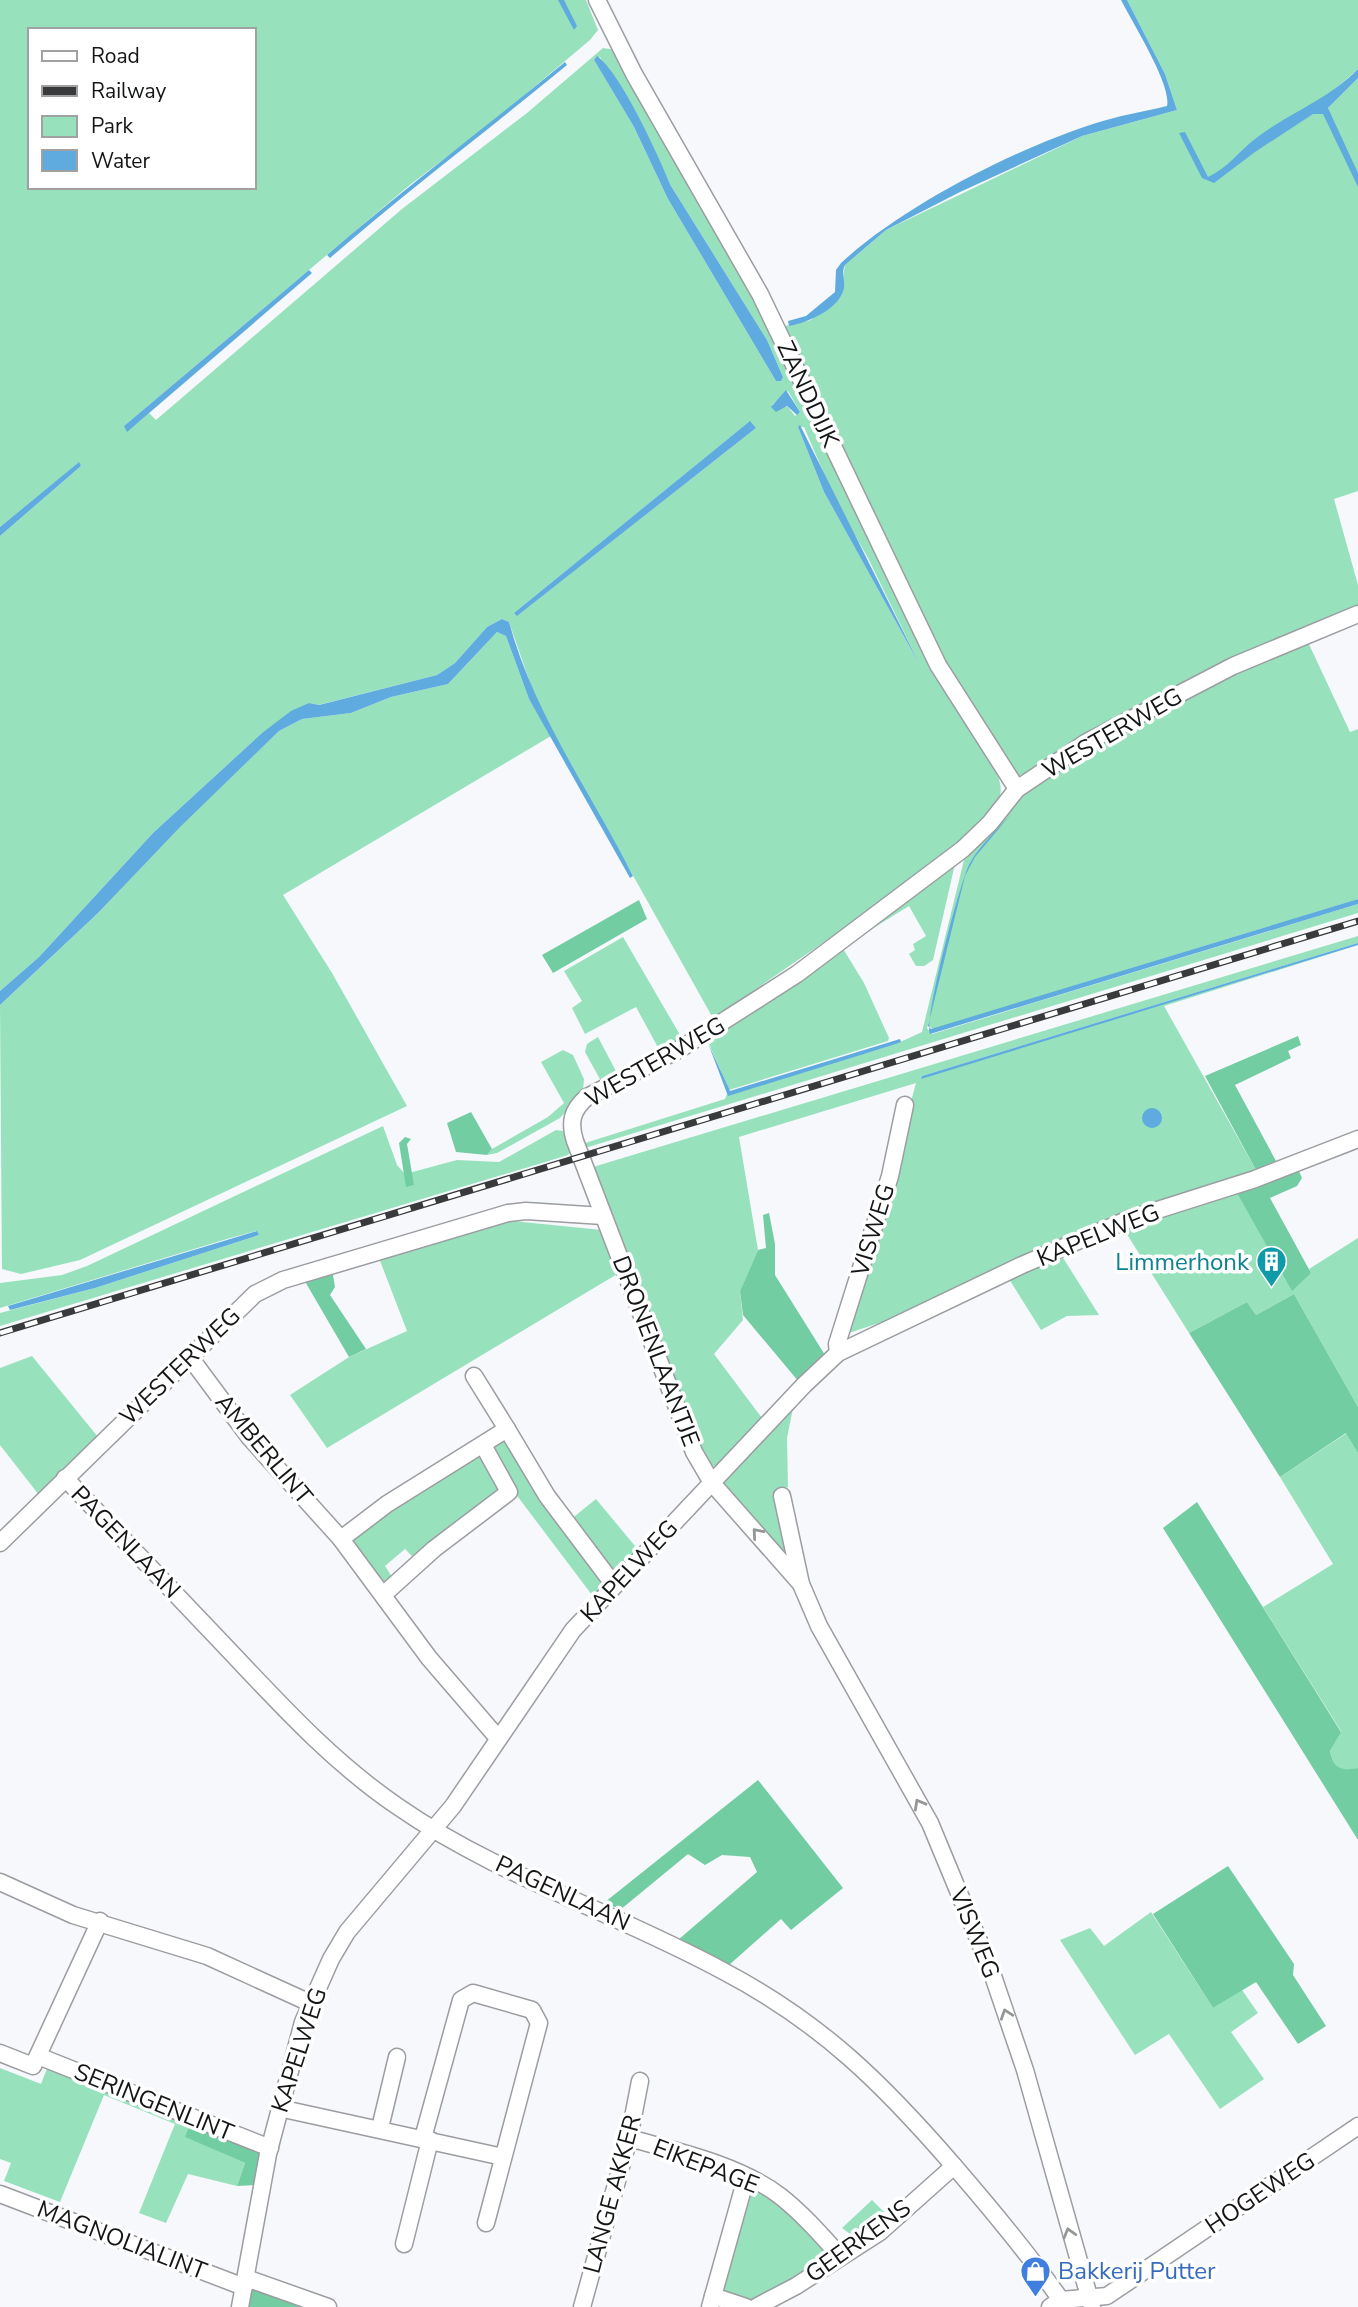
<svg xmlns="http://www.w3.org/2000/svg" width="1358" height="2307" viewBox="0 0 1358 2307" font-family="'Nunito Sans',sans-serif">
  <style>
    .green { fill: #97e2bd; fill-rule: evenodd }
    .forest { fill: #72cda3 }
    .water { fill: #5faade }
    .lines { fill: none; stroke-linecap: round; stroke-linejoin: round }
    .minor-casing { stroke: #9c9da1; stroke-width: 19 }
    .minor { stroke: #fff; stroke-width: 16 }
    .rail-casing { stroke: #393a3b; stroke-width: 7 }
    .rail { stroke: #fff; stroke-width: 4.5; stroke-dasharray: 13; stroke-linecap: butt }
    .oneway { stroke: #959696 }
    .labels { text-anchor: middle; stroke-width: 7; stroke-linejoin: round; paint-order: stroke }
    .street-label { font-size: 24px; fill: #141516; stroke: #fff }
    .culture-label { font-size: 24px; fill: #0d838f; stroke: #fff; text-anchor: end }
    .shop-label { font-size: 24px; fill: #366cbe; stroke: #fff; text-anchor: start }
  </style>
  <rect width="100%" height="100%" fill="#f6f8fc"/>
  <g class="green">
    <path d="M0 0H586L598 30 590 40 489 125 411 184 124 426 136 424 149 413 156 420 402 209 527 113 603 48 616 50 677 159 676 163 748 281 861 523 865 525 991 760C996 771 1003 784 1000 796 991 838 761 981 714 1020L538 706 509 622 502 619 487 627 455 663 437 675 318 705 309 703 262 733 153 833 39 957 0 991V536L81 466 78 463 0 527ZM30 30H254V187H30ZM600 57 647 135 671 186 767 340 783 377 776 381 668 199 634 127 594 60ZM788 391 800 412 795 416 788 407 772 405ZM749 422 756 428 518 615 514 613ZM798 427H804L837 504 868 558 921 667 824 492Z"/>
    <polygon points="1127,0 1358,0 1358,69 1325,98 1313,114 1323,113 1358,183 1358,491 1334,499 1358,585 1358,608 1019,776 1014,774 941,661 781,327 811,320 840,296 845,265 886,230 1082,136 1177,110 1165,74"/>
    <polygon points="1358,78 1358,179 1332,125 1328,108"/>
    <polygon points="497,632 506,636 529,699 551,736 283,895 332,973 407,1106 80,1260 21,1274 2,1269 0,1005 98,913 179,827 279,731 302,719 351,713 391,697 448,684"/>
    <polygon points="1307,640 1350,732 1358,729 1358,899 933,1029 928,1026 930,1018 927,1028 932,1034 1358,904 1358,913 585,1148 582,1144 725,1099 727,1094 896,1044 922,1032 964,860 1014,800 1082,751 1223,676"/>
    <polygon points="955,864 933,960 924,966 916,966 909,954 915,950 913,944 926,936 909,906 862,935"/>
    <polygon points="1358,936 1358,943 922,1076 921,1078 1358,945 1164,1006 1256,1170 1107,1218 888,1320 849,1333 916,1083 739,1137 758,1250 740,1291 743,1320 714,1354 765,1422 722,1466 711,1466 701,1452 593,1167"/>
    <polygon points="623,937 683,1040 661,1053 636,1007 585,1034 572,1008 582,1001 564,971"/>
    <polygon points="842,947 864,983 889,1038 888,1041 729,1090 707,1039 739,1021"/>
    <polygon points="598,1037 618,1075 601,1081 585,1052 587,1044"/>
    <polygon points="563,1050 573,1055 584,1079 583,1092 560,1118 497,1153 487,1155 492,1149 548,1117 564,1103 541,1062"/>
    <polygon points="383,1126 397,1165 405,1174 457,1160 499,1162 556,1130 563,1131 571,1151 568,1155 542,1163 0,1326 0,1313 95,1288 259,1235 256,1231 227,1239 0,1308 0,1283 62,1275 87,1266"/>
    <polygon points="1236,1191 1311,1274 1309,1269 1358,1238 1358,1407 1294,1294 1256,1315 1247,1302 1189,1333 1123,1228"/>
    <polygon points="504,1220 602,1230 619,1273 327,1448 290,1395 349,1357 407,1331 379,1258"/>
    <polygon points="1060,1253 1099,1315 1067,1316 1041,1330 1009,1279"/>
    <polygon points="32,1356 98,1437 39,1495 0,1445 0,1368"/>
    <polygon points="794,1403 787,1438 788,1487 775,1492 794,1567 721,1484"/>
    <path d="M1347 1433 1358 1453V1768C1342 1772 1333 1769 1330 1751L1341 1731 1263 1607 1333 1564 1280 1477Z"/>
    <polygon points="504,1440 508,1441 605,1584 595,1599 515,1493 512,1480 492,1448"/>
    <polygon points="477,1457 481,1457 500,1491 415,1559 405,1549 385,1566 394,1580 382,1585 351,1547 351,1537"/>
    <polygon points="596,1499 640,1552 619,1572 613,1572 570,1520"/>
    <polygon points="1151,1912 1213,2008 1242,1990 1258,2013 1231,2032 1264,2079 1220,2109 1169,2034 1135,2055 1060,1940 1090,1928 1104,1946"/>
    <polygon points="48,2066 190,2124 186,2137 245,2163 237,2186 188,2174 166,2223 139,2213 175,2124 104,2095 60,2202 4,2181 11,2163 0,2159 0,2068 41,2084"/>
    <polygon points="759,2188 786,2206 825,2248 825,2258 820,2263 753,2302 727,2295 723,2285 750,2191"/>
    <polygon points="872,2200 887,2215 858,2240 842,2228"/>
  </g>
  <g class="forest">
    <polygon points="639,900 647,919 553,973 542,955"/>
    <polygon points="1298,1036 1301,1045 1288,1051 1291,1058 1235,1085 1276,1161 1256,1170 1205,1076"/>
    <polygon points="471,1112 492,1149 487,1155 456,1152 447,1123"/>
    <polygon points="405,1137 411,1139 407,1144 414,1185 406,1187 399,1143"/>
    <polygon points="1298,1169 1302,1178 1297,1186 1270,1198 1311,1273 1292,1291 1236,1191"/>
    <polygon points="769,1213 775,1244 775,1275 825,1355 799,1382 743,1315 740,1291 758,1250 766,1248 763,1215"/>
    <polygon points="332,1269 335,1287 330,1295 366,1349 349,1357 303,1278"/>
    <polygon points="1294,1294 1358,1407 1358,1453 1346,1433 1280,1477 1189,1333 1247,1302 1256,1315"/>
    <path d="M1197 1502 1341 1732 1330 1751C1333 1769 1342 1771 1358 1768V1840L1163 1528Z"/>
    <polygon points="758,1780 843,1888 791,1930 781,1919 729,1965 678,1940 757,1872 750,1857 722,1855 705,1865 688,1854 620,1910 605,1902"/>
    <polygon points="1228,1866 1294,1964 1293,1975 1326,2026 1298,2044 1256,1982 1213,2008 1153,1914"/>
    <polygon points="190,2124 261,2154 255,2185 237,2186 245,2163 185,2137"/>
    <polygon points="253,2283 321,2307 248,2307"/>
  </g>
  <g class="water">
    <polygon points="558,0 564,0 577,26 574,30"/>
    <path d="M1121 0H1127L1165 74 1177 110 1082 136 960 192 886 230 845 265C841 273 845 279 844 288 840 309 807 323 789 326L788 321 806 316 835 292 836 270 841 263C903 206 1013 150 1093 124 1117 116 1142 112 1167 106 1172 85 1132 22 1121 0Z"/>
    <path d="M597 56C621 73 659 157 671 186L767 340 783 377 781 381H776L668 199 634 127 594 60Z"/>
    <path d="M565 62 567 65C488 130 407 191 330 258L327 255C405 188 486 127 565 62Z"/>
    <path d="M1358 69V78L1328 108 1358 173V187L1323 114H1313L1255 152 1214 183 1202 178 1179 133 1185 132 1208 177C1228 168 1238 152 1255 139 1288 113 1328 100 1358 69Z"/>
    <polygon points="309,270 312,273 127,432 124,426"/>
    <polygon points="786,390 800,412 797,415 787,406 776,412 771,407"/>
    <polygon points="750,421 756,428 517,616 514,613"/>
    <polygon points="800,425 921,667 824,492 798,427"/>
    <polygon points="79,462 81,466 0,536 0,527"/>
    <path d="M502 619 509 622C534 714 590 791 633 876L630 878 529 699 506 636 497 632 448 684 391 697 351 713 302 719 279 731 180 827 98 913 0 1005V991L39 957 153 833 262 733 291 711 309 703 319 705 437 675 455 663 487 627Z"/>
    <path d="M1012 813 975 857 965 876 928 1026 931 1029 1358 899V904L930 1034C923 1023 960 880 970 863 980 845 998 829 1012 813Z"/>
    <polygon points="1358,943 1358,945 921,1079 922,1076"/>
    <polygon points="900,1039 901,1042 896,1044 728,1096 708,1043 730,1091"/>
    <circle cx="1152" cy="1118" r="10"/>
    <polygon points="257,1231 259,1235 95,1288 10,1310 8,1306"/>
  </g>
  <g class="lines">
    <defs>
      <g id="minor">
        <polyline points="597,0 634,74 760,294 938,665 1017,789"/>
        <polyline points="838,1353 837,1344 890,1176 905,1105"/>
        <polyline points="189,1356 250,1438 341,1539 429,1658 497,1737"/>
        <polyline points="474,1376 507,1429"/>
        <path d="M65 1478C118 1534 171 1589 224 1645 278 1702 331 1761 397 1806 496 1875 619 1914 725 1972 822 2023 884 2085 954 2166 992 2210 1028 2253 1061 2300"/>
        <polyline points="782,1496 801,1584 819,1626 930,1823 991,1970 1025,2070 1092,2307"/>
        <polyline points="341,1539 387,1504 507,1429 547,1496 614,1585"/>
        <polyline points="0,1543 255,1294 283,1280 508,1213 526,1211 603,1216"/>
        <path d="M801 1584 712 1483 694 1452 575 1141C569 1122 572 1110 587 1097L680 1049 797 974 963 849 990 823 1017 789 1087 742 1233 666 1358 614"/>
        <polyline points="383,1595 434,1549 509,1492 483,1445"/>
        <polyline points="0,1882 73,1915 207,1956 310,2003"/>
        <polyline points="0,2053 33,2066 100,1921"/>
        <polyline points="38,2056 270,2148"/>
        <polyline points="279,2108 503,2157"/>
        <polyline points="380,2128 397,2057"/>
        <polyline points="423,2138 461,2000 473,1993 532,2010 539,2023 486,2223"/>
        <path d="M629 2138C676 2151 740 2165 780 2196 802 2213 822 2236 841 2257"/>
        <polyline points="0,2194 244,2287"/>
        <polyline points="404,2244 430,2140"/>
        <polyline points="246,2278 328,2307"/>
        <polyline points="713,2296 746,2307"/>
        <polyline points="240,2307 268,2154 303,2022 331,1959 347,1932 453,1806 573,1630 804,1385 838,1353 1022,1265 1129,1219 1255,1179 1358,1139"/>
        <polyline points="582,2307 629,2138 640,2081"/>
        <polyline points="710,2307 746,2178"/>
        <polyline points="756,2307 796,2286 880,2232 954,2166"/>
        <polyline points="1050,2307 1061,2300 1107,2296 1358,2126"/>
      </g>
    </defs>
    <use href="#minor" class="minor-casing"/>
    <use href="#minor" class="minor"/>
    <defs>
      <polyline id="rail" points="0,1333 1358,921"/>
    </defs>
    <use href="#rail" class="rail-casing"/>
    <use href="#rail" class="rail"/>
  </g>
  <defs><path id="oneway-chevron" d="M-2-3.5L2.5 0L-2 3.5" fill="none" stroke-width="1.6" stroke-linecap="round" stroke-linejoin="round" transform="scale(1.75)"/></defs>
  <g class="oneway">
    <use href="#oneway-chevron" transform="translate(757 1533) rotate(-131)"/>
    <use href="#oneway-chevron" transform="translate(919 1804) rotate(-119)"/>
    <use href="#oneway-chevron" transform="translate(1006 2014) rotate(-109)"/>
    <use href="#oneway-chevron" transform="translate(1069 2233) rotate(-106)"/>
  </g>
  <defs>
    <symbol id="building-pin" viewBox="-11 -11 22 30"><path d="M0 17L-7.5 6A9.5 9.5 0 1 1 7.5 6Z" fill="#0f9aa8" stroke="#fff"/><path d="M-4-6H4V6H1V3H-1V6H-4ZM-2.5-4.3h1.7v1.8h-1.7ZM.8-4.3h1.7v1.8H.8ZM-2.5-1h1.7V.8h-1.7ZM.8-1h1.7V.8H.8Z" fill="#fff"/></symbol>
    <symbol id="shop-pin" viewBox="-11 -11 22 30"><path d="M0 17L-7.5 6A9.5 9.5 0 1 1 7.5 6Z" fill="#3f7fe0" stroke="#fff"/><path d="M-5-2.5h2.3a2.7 3.5 0 0 1 5.4 0H5L5.5 6h-11ZM-1.5-2.5h3a1.5 2.3 0 0 0-3 0Z" fill="#fff"/></symbol>
  </defs>
  <g fill-rule="evenodd">
    <use href="#building-pin" x="1254" y="1244" width="35" height="47"/>
    <use href="#shop-pin" x="1018" y="2254" width="35" height="47"/>
  </g>
  <g class="labels">
    <g class="street-label">
      <text transform="translate(808 394) rotate(65)" y="8">ZANDDIJK</text>
      <text transform="translate(1112 733) rotate(-30)" y="8">WESTERWEG</text>
      <text transform="translate(655 1062) rotate(-30)" y="8">WESTERWEG</text>
      <text transform="translate(873 1230) rotate(-73)" y="8">VISWEG</text>
      <text transform="translate(1098 1235) rotate(-22)" y="8">KAPELWEG</text>
      <text transform="translate(656 1351) rotate(69)" y="8">DRONENLAANTJE</text>
      <text transform="translate(180 1366) rotate(-44)" y="8">WESTERWEG</text>
      <text transform="translate(264 1449) rotate(50)" y="8">AMBERLINT</text>
      <text transform="translate(126 1542) rotate(46)" y="8">PAGENLAAN</text>
      <text transform="translate(629 1571) rotate(-47)" y="8">KAPELWEG</text>
      <text transform="translate(563 1893) rotate(25)" y="8">PAGENLAAN</text>
      <text transform="translate(975 1933) rotate(68)" y="8">VISWEG</text>
      <text transform="translate(299 2050) rotate(-72)" y="8">KAPELWEG</text>
      <text transform="translate(154 2102) rotate(22)" y="8">SERINGENLINT</text>
      <text transform="translate(706 2166) rotate(21)" y="8">EIKEPAGE</text>
      <text transform="translate(1260 2193) rotate(-34)" y="8">HOGEWEG</text>
      <text transform="translate(612 2194) rotate(-75)" y="8">LANGE AKKER</text>
      <text transform="translate(122 2240) rotate(21)" y="8">MAGNOLIALINT</text>
      <text transform="translate(858 2241) rotate(-36)" y="8">GEERKENS</text>
    </g>
    <g class="culture-label">
      <text x="1249" y="1270">Limmerhonk</text>
    </g>
    <g class="shop-label">
      <text x="1058" y="2279">Bakkerij Putter</text>
    </g>
  </g>
  <rect x="28" y="28" width="228" height="161" fill="#ffffff" stroke="#a1a1a2" stroke-width="2"/>
  <rect x="42" y="51" width="35" height="10" fill="#ffffff" stroke="#a1a1a2" stroke-width="2"/>
  <text x="91" y="63" font-size="21" fill="#141516">Road</text>
  <rect x="42" y="86" width="35" height="10" fill="#393a3b" stroke="#a1a1a2" stroke-width="2"/>
  <text x="91" y="98" font-size="21" fill="#141516">Railway</text>
  <rect x="42" y="116" width="35" height="21" fill="#97e2bd" stroke="#a1a1a2" stroke-width="2"/>
  <text x="91" y="133" font-size="21" fill="#141516">Park</text>
  <rect x="42" y="150" width="35" height="21" fill="#5faade" stroke="#a1a1a2" stroke-width="2"/>
  <text x="91" y="168" font-size="21" fill="#141516">Water</text>
</svg>
